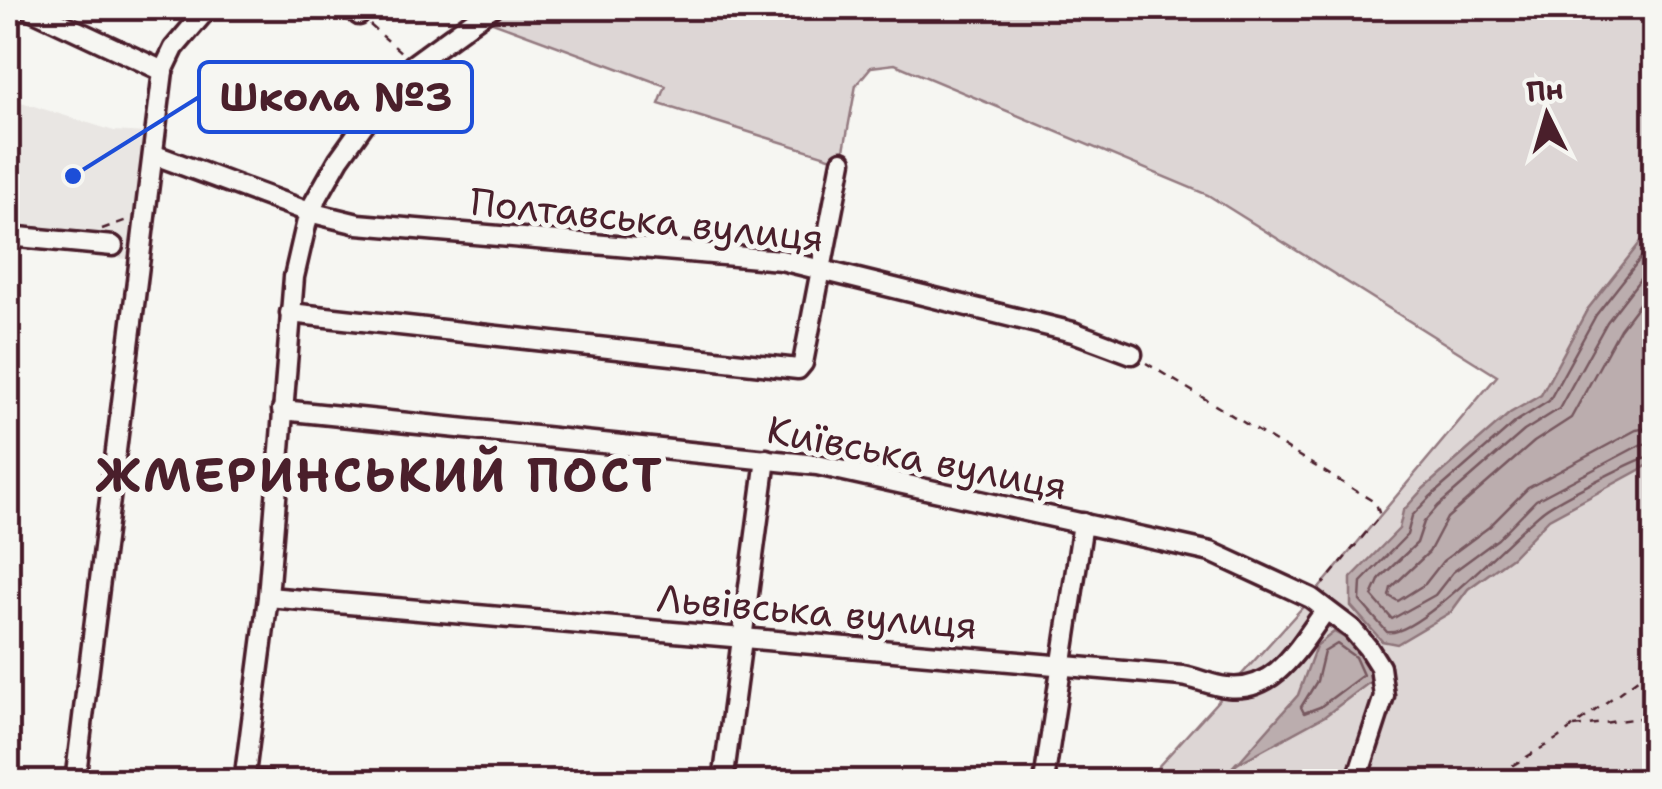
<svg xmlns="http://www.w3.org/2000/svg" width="1662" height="789" viewBox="0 0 1662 789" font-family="'Shantell Sans',sans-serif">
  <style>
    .built { fill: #e9e6e3 }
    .green { fill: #ddd6d5; stroke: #947a80; stroke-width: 2.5 }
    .water { fill: #bbadae; stroke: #8e747a; stroke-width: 2.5 }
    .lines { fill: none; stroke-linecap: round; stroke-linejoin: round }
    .shore { stroke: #77585f; stroke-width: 2.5 }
    .stream { stroke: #8e747a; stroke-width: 4 }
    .minor-casing { stroke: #4a1f2b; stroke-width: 25 }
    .path { stroke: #4a1f2b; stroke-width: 2.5; stroke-dasharray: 8 8; stroke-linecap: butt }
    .minor { stroke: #f6f6f2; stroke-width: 18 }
    .labels { text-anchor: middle; stroke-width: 10; stroke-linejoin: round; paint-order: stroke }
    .street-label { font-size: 38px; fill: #4a1f2b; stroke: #f6f6f2 }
    .district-label { font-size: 48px; font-weight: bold; letter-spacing: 2.5px; fill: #4a1f2b; stroke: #f6f6f2 }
    .leader { fill: none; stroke: #1d4ed8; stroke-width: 4 }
    .callout-dot { fill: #1d4ed8; stroke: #f6f6f2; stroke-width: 4 }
    .callout { fill: #f6f6f2; stroke: #1d4ed8; stroke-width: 4 }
    .callout-label { font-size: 40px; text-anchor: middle; font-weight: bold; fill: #4a1f2b }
  </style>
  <rect width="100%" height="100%" fill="#f6f6f2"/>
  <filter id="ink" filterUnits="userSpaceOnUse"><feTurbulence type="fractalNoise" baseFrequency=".01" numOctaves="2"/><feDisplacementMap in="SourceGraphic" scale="20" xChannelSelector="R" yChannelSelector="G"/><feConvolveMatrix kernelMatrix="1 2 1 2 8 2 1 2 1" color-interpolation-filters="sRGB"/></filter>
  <g filter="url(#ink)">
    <polygon class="built" points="8,98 114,131 146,133 127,259 8,248"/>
    <polygon class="green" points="491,8 1654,8 1654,781 1135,781 1156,769 1311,598 1497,376 1208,195 895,64 871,67 856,85 842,161 659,104 666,86 479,17"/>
    <g class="water">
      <polygon points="1654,225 1654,462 1549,519 1512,557 1468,589 1451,612 1397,644 1382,641 1351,606 1351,578 1399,529 1403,511 1423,489 1510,413 1541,395 1587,310"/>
      <path d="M1334 632C1354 642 1378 658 1370 682L1325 716 1237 764 1298 695 1316 646Z"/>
    </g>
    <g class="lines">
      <g class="shore">
        <path d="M1654 241 1596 315 1549 401 1517 421 1430 497 1412 516 1407 535 1361 582 1360 601 1387 632C1417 639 1515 532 1544 510 1557 500 1642 456 1654 455"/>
        <polyline points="1654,261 1607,322 1559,409 1524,431 1438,506 1424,522 1417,543 1380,578 1372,596 1392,619 1435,595 1453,572 1498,539 1536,500 1640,445 1654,442"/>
        <polyline points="1654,284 1620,329 1571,418 1534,442 1447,518 1429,552 1391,588 1389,596 1398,601 1425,584 1443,561 1489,527 1528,488 1636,430 1654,427"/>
        <polygon points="1337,644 1355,657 1363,675 1320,707 1304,713 1301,707 1317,681 1324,652"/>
      </g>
      <polyline class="stream" points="1220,782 1237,763"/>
      <defs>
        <g id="minor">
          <polyline points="28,8 163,71"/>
          <polyline points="351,8 359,15"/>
          <polyline points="155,155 309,212 358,224 781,260 1073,332 1132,354"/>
          <polyline points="8,236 113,246"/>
          <polyline points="290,313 798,369 803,363 842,161"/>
          <polyline points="282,410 817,465 1211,552 1311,598 1352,629 1368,648 1380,667 1384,696 1356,782"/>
          <path d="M268 597 1182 676C1197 678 1212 686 1227 687 1277 693 1300 644 1326 610"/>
          <polyline points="244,779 267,782"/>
          <polyline points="75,782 163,71 174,48 208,8"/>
          <polyline points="244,782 268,597 294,277 309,212 339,159 387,92 414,64 491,8"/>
          <polyline points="723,782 766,459"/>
          <polyline points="1044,782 1083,523"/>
        </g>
      </defs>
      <use href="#minor" class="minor-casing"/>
      <g class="path">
        <polyline points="370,25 402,53"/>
        <polyline points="102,229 127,220"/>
        <polyline points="1146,363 1376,503 1380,516 1323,584"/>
        <polyline points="1574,727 1654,716"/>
        <polyline points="1485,782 1558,738 1654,667"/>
      </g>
      <use href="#minor" class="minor"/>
    </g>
  </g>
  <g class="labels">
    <g class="street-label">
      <text transform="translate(647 220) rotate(6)" y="13">Полтавська вулиця</text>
      <text transform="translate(917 458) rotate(11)" y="13">Київська вулиця</text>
      <text transform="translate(817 612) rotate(5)" y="13">Львівська вулиця</text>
    </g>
    <g class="district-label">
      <text x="380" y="492">ЖМЕРИНСЬКИЙ ПОСТ</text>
    </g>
  </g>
  <path class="leader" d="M73 176L199 97"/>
  <circle class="callout-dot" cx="73" cy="176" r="10"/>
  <rect class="callout" x="199" y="62" width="273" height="70" rx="10"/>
  <g class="callout-label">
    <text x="336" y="111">Школа №3</text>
  </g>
  <rect width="1662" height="789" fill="none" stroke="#f6f6f2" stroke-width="40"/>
  <rect x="20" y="20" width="1622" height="749" fill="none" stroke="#4a1f2b" stroke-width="4" filter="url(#ink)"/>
  <g transform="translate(1547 115) rotate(355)" stroke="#f6f6f2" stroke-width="8" paint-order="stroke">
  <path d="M0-8L18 38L0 25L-18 38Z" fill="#4a1f2b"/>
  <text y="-15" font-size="28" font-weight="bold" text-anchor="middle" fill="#4a1f2b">Пн</text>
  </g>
</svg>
